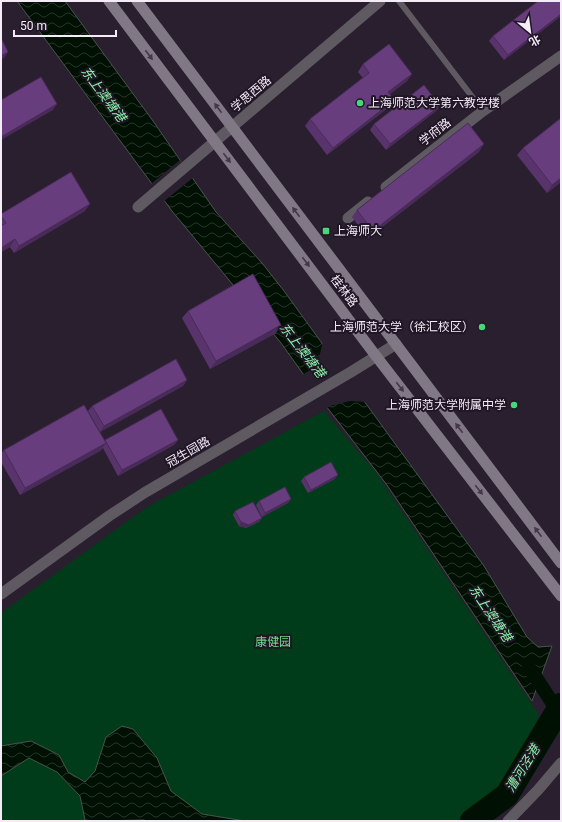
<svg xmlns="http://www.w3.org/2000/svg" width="562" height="822" viewBox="0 0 562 822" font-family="Roboto,'Noto Sans SC',sans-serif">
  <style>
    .park { fill: #003c19 }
    .water { fill: url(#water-waves); stroke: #49534c }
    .pier { fill: #2a1f2f }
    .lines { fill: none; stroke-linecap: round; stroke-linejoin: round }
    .canal { stroke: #001103; stroke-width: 14 }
    .river { stroke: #001103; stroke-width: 24 }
    .service { stroke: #5f5a62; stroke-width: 6 }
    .minor { stroke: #5f5a62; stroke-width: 11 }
    .tertiary { stroke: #5f5a62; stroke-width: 11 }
    .secondary { stroke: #807885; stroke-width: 11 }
    .wall { fill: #59346c }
    .shaded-wall { fill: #482b58 }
    .building { fill: #673d7d; stroke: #482b58 }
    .oneway { fill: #423847 }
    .poi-dot { fill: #46d77a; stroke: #201625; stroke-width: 1.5 }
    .labels { text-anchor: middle; stroke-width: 4; stroke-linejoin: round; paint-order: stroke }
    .street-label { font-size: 12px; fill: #f4edf8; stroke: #201625 }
    .poi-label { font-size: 12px; fill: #f4edf8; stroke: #201625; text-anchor: start }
    .park-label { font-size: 12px; fill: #72d88f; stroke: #201625 }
    .water-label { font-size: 13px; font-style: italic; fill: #8bf1a7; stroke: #201625 }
  </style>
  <defs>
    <pattern id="water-waves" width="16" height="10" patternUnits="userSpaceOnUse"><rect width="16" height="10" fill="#001103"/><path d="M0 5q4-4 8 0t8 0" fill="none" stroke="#263428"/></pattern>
  </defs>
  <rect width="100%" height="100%" fill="#2a1f2f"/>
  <polygon class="park" points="324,411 377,474 539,715 507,795 472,821 1,821 1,613 147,507"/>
  <g class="water">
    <polygon points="17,1 65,1 153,121 216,212 262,263 284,291 484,566 527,637 538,647 552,646 532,701 387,485 326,406 281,343 172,211"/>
    <polygon points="122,726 133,729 157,758 171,791 202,814 245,821 146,821 144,820 95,821 85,820 80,796 57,772 29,758 1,776 1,746 31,741 59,755 68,772 85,782 95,771 106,737"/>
  </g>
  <g class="pier">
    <polygon points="180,160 194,177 163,202 151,184"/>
    <polygon points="323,341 370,405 365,402 350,401 330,406 326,409 324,407 301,376 313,368 319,358"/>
  </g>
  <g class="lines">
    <polyline class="canal" points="529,667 557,710"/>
    <polyline class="river" points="472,821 507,795 561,705"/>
    <polyline class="service" points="399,1 483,111"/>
    <g class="minor">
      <polyline points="386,187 483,111 561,56"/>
      <polyline points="138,207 380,1"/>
      <polyline points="348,218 368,202"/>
      <polyline points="508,821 538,790 561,763"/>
    </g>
    <polyline class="tertiary" points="1,594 109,516 144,493 351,372 396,344"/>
    <g class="secondary">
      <polyline points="109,1 376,356 561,596"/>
      <polyline points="137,1 561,563"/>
    </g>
  </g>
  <g class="wall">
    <polygon points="561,1 561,16 504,60 489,41 493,36"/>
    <polygon points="363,64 412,74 407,81 390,94 394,100 389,107 327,155 305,126 310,119 363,78 358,72"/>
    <polygon points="436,111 386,150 370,130 374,124"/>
    <polygon points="523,148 561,182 547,193 517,155"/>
    <polygon points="479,152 368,238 352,217 357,210"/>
    <polygon points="85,211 14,253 10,247 1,252 1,214"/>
    <polygon points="188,311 276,333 210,369 182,318"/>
    <polygon points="187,380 183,386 100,432 88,411 92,406"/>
    <polygon points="105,440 178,440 174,445 118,476 103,448 100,451 20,495 1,462 1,454 4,450 104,441"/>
    <polygon points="304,477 335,479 308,493 301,481"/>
    <polygon points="291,499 288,503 262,517 256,505 259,501"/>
    <polygon points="235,511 262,518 259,522 246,528 239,526 233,515"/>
  </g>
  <g class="shaded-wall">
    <polygon points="561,14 561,16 504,60 508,55"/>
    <polygon points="8,52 4,58 1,60 1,56"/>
    <polygon points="412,74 407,81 383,99 388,92"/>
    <polygon points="394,100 389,107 327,155 333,148"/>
    <polygon points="57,104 53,110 1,140 1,137"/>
    <polygon points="440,106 436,111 386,150 390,144"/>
    <polygon points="484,144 479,152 368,238 373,231"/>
    <polygon points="561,178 561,182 547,193 552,185"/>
    <polygon points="90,204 85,211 14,253 19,246"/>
    <polygon points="15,239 10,247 1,252 1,248"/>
    <polygon points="281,325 276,333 210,369 216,361"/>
    <polygon points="187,380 183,386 100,432 104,426"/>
    <polygon points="178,440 174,445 118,476 122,470"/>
    <polygon points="106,443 100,451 20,495 25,488"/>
    <polygon points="338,475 335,479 308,493 311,490"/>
    <polygon points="291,499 288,503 262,517 265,513"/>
    <polygon points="262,518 259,522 246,528 239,526 241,522"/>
  </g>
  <g class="building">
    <polygon points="538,1 561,1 561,14 508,55 493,36"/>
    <polygon points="1,38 8,52 1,56"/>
    <polygon points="389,44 412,74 388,92 394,100 333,148 310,119 369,73 363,64"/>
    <polygon points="41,77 57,104 1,137 1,100"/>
    <polygon points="424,85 440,106 390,144 374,124"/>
    <polygon points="561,118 561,178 552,185 523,148"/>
    <polygon points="468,123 484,144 373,231 357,210"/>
    <polygon points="71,172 90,204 19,246 15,239 1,248 1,226 6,223 1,216 1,214"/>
    <polygon points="253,274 281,325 216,361 188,311"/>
    <polygon points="176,359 187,380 104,426 92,406"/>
    <polygon points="84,405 106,443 25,488 4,450"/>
    <polygon points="161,409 178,440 122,470 105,440"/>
    <polygon points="331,462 338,475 311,490 304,477"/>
    <polygon points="285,487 291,499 265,513 259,501"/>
    <polygon points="253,502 262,518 249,525 241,522 235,511"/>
  </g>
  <defs><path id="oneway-solid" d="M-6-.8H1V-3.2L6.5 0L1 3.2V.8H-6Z"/></defs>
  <g class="oneway">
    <use href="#oneway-solid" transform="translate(149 55) rotate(53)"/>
    <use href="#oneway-solid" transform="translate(218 108) rotate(-127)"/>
    <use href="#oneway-solid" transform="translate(227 158) rotate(53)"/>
    <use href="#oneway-solid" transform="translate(296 212) rotate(-127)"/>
    <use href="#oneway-solid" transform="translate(306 262) rotate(53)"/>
    <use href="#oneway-solid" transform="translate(400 387) rotate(52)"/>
    <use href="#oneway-solid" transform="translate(459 428) rotate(-127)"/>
    <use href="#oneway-solid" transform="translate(479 490) rotate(52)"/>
    <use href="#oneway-solid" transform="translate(538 532) rotate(-127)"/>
  </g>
  <g class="poi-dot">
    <circle cx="360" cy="103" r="4"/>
    <rect x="322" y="227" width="8" height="8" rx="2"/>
    <circle cx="482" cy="327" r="4"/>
    <circle cx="514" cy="405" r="4"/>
  </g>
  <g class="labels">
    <g class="street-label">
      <text transform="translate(251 94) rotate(-40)" y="4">学思西路</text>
      <text transform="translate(435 132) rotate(-38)" y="4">学府路</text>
      <text transform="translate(344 291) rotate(53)" y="4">桂林路</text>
      <text transform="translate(188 452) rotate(-30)" y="4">冠生园路</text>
    </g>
    <g class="poi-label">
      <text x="368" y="107">上海师范大学第六教学楼</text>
      <text x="334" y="235">上海师大</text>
      <text x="474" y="331" text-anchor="end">上海师范大学（徐汇校区）</text>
      <text x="506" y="409" text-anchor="end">上海师范大学附属中学</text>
    </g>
    <g class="park-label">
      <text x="273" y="646">康健园</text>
    </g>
    <g class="water-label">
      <text transform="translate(104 94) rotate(53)" y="5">东上澳塘港</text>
      <text transform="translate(303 350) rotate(52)" y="5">东上澳塘港</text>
      <text transform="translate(491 613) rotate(56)" y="5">东上澳塘港</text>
      <text transform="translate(522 768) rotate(-58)" y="5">漕河泾港</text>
    </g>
  </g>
  <rect width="562" height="822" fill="none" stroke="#f4edf8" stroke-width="4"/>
  <g transform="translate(530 32) rotate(151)" stroke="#201625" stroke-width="3" paint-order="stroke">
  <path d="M0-3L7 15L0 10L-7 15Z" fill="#f4edf8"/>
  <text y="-6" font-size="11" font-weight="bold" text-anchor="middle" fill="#f4edf8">北</text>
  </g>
  <path d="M14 30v6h102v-6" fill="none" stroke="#f4edf8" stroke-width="2"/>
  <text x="20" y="30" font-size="12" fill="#f4edf8" stroke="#201625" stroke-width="3" paint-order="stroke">50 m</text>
</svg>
